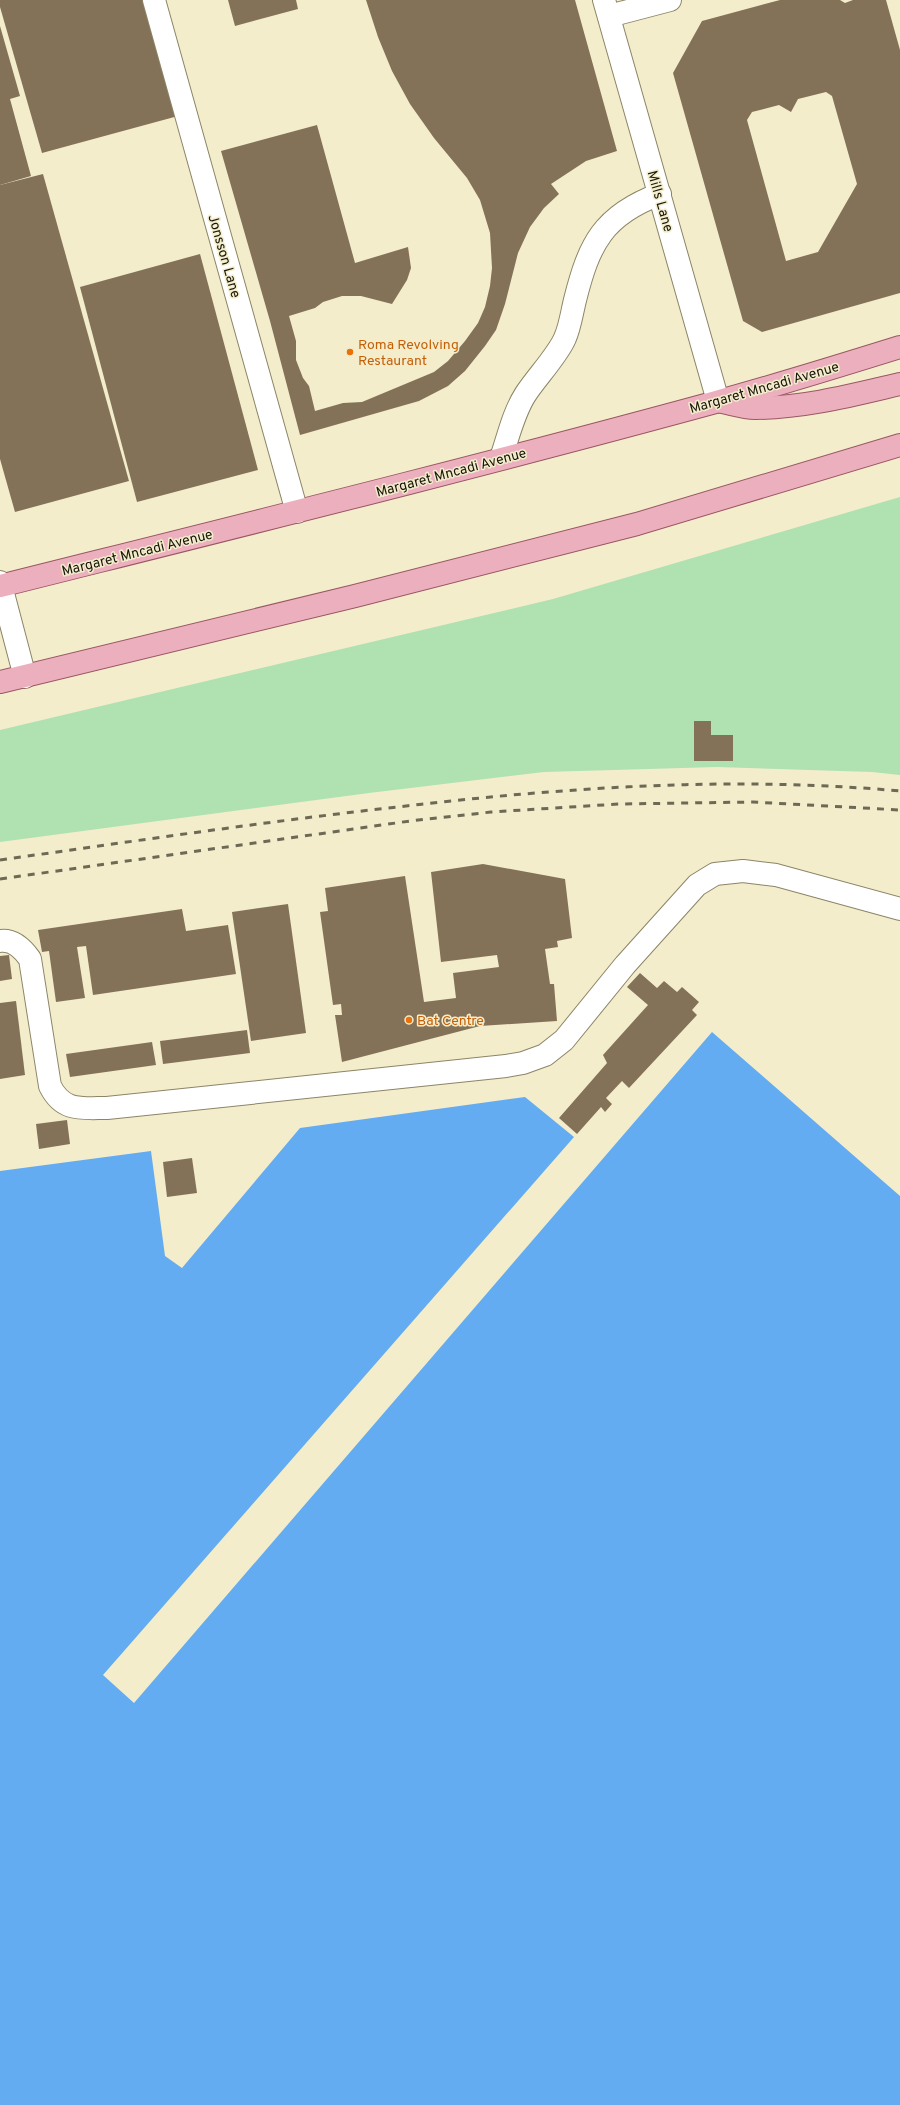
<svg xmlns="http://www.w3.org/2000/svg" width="900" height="2105" viewBox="0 0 900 2105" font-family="Overpass,sans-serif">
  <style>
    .green { fill: #b0e1b1 }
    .water { fill: #63acf1 }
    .building { fill: #837258; fill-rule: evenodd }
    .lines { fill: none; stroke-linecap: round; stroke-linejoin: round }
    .minor-casing { stroke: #8b8567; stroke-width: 24 }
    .major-casing { stroke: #9a5763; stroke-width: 24 }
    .minor { stroke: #fff; stroke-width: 22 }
    .major { stroke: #ecafbe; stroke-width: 22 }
    .rail { stroke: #6d6955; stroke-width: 3; stroke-dasharray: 7 7; stroke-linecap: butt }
    .food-dot { fill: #e8710a; stroke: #f3edcc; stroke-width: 1.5 }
    .labels { text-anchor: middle; stroke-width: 3; stroke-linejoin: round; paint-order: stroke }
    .street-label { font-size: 14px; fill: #171509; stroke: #f3edcc }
    .food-label { font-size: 14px; fill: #c56008; stroke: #f3edcc; text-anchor: start }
  </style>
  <rect width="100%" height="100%" fill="#f3edcc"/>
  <polygon class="green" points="900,497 900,775 872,772 717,767 544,772 369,793 0,842 0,730 553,599"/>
  <polygon class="water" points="712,1032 900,1196 900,2105 0,2105 0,1171 151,1151 165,1256 182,1268 300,1128 525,1097 574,1137 103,1675 134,1703"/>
  <g class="building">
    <polygon points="0,0 145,0 178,116 42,153 0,7"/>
    <polygon points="228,0 296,0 298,9 235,26"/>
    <polygon points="366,0 575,0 617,151 586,161 551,184 559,194 544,208 530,227 518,253 505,304 496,330 485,346 465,371 448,386 419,401 300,435 270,321 221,151 317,125 355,263 408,247 411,268 407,280 392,304 361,296 342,296 323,302 315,308 289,316 296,341 296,360 303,378 309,386 315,411 343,403 362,402 434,372 448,361 465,341 478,323 485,307 490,286 492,268 490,233 480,200 467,178 434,138 410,104 392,71 378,37"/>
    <path d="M780 0H840L845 3 853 0H886L900 50V293L762 332 743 321 673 73 702 21ZM826 92 832 96 857 184 818 252 786 261 747 120 752 112 779 105 791 112 798 99Z"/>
    <polygon points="0,26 20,96 10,99 31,176 0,185"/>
    <polygon points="43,174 129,481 15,512 0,459 0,185"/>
    <polygon points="200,254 258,470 137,502 80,287"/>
    <polygon points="694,721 711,721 711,735 733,735 733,761 694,761"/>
    <polygon points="483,864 565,879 572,938 557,941 558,947 545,949 550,984 554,984 557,1021 480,1026 342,1062 335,1015 342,1015 341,1004 333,1005 320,912 328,911 325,888 405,876 424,1002 456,998 453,973 499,967 497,955 441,962 431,872"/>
    <polygon points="288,904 306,1033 251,1041 232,912"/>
    <polygon points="182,909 186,931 228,925 236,974 93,995 86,946 77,947 85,998 56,1002 49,951 42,952 38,930"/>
    <polygon points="9,955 12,979 0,981 0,956"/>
    <polygon points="640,973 657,988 664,981 677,992 682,987 699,1002 692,1010 697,1015 629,1088 622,1081 606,1098 612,1104 605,1112 601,1107 577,1134 559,1118 607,1063 603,1055 648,1005 627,987"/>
    <polygon points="16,1001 25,1075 0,1079 0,1003"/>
    <polygon points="247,1030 250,1053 163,1064 160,1041"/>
    <polygon points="152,1042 156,1065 70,1077 66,1054"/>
    <polygon points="67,1120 70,1144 39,1149 36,1124"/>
    <polygon points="192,1158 197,1193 167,1197 163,1162"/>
  </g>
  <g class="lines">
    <defs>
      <g id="minor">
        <polyline points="154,0 297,512"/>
        <polyline points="604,0 718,401"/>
        <polyline points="609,16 670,0"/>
        <path d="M501 458C508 438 513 414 525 395 535 379 558 355 565 338 570 327 572 312 575 300 589 244 603 215 660 194"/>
        <polyline points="0,582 25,677"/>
        <path d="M0 941C13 939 23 949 30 959L50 1086C63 1112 81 1108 107 1108L506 1066 523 1063 545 1055 564 1040 625 965 697 885 715 874 743 871 776 875 900 909"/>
      </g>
      <g id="major">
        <path d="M722 402C732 404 744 408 755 408 804 408 853 395 900 384"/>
        <path d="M0 586C239 526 478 467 716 402 778 385 839 366 900 347"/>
        <polyline points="0,682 355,596 637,524 900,445"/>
      </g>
    </defs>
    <use href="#minor" class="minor-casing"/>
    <use href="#major" class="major-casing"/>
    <use href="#minor" class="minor"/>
    <use href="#major" class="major"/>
    <g class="rail">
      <path d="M0 860C135 841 270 821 406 806 570 787 735 776 900 791"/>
      <polyline points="0,879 410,821 491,812 619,804 753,802 900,810"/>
    </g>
  </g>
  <g class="food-dot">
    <circle cx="350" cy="352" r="4"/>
    <circle cx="409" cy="1020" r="4"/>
  </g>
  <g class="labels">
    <g class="street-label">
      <text transform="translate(661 201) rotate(74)" y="5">Mills Lane</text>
      <text transform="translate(225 256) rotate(74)" y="5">Jonsson Lane</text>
      <text transform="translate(764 387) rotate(-16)" y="5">Margaret Mncadi Avenue</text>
      <text transform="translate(451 472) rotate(-15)" y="5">Margaret Mncadi Avenue</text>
      <text transform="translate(137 552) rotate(-14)" y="5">Margaret Mncadi Avenue</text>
    </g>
    <g class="food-label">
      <text x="358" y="349">Roma Revolving<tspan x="358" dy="16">Restaurant</tspan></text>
      <text x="417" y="1025">Bat Centre</text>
    </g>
  </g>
</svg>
